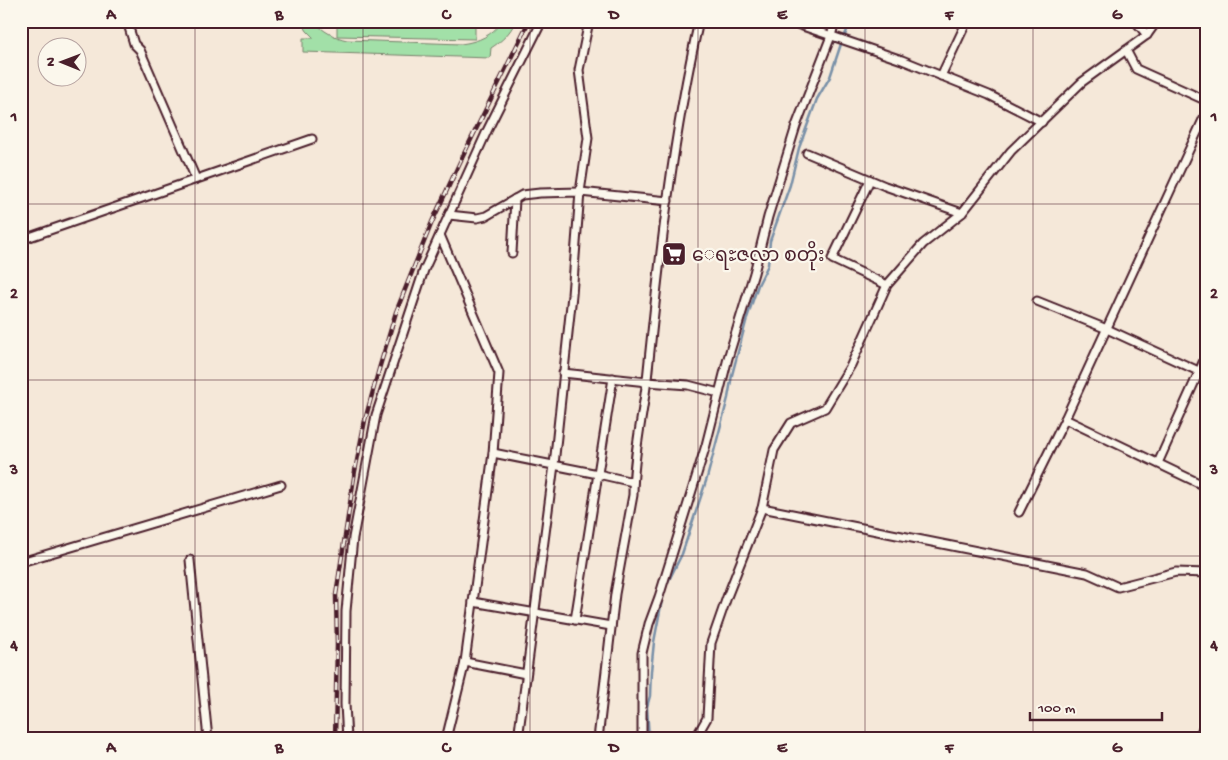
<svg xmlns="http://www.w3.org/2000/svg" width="1228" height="760" viewBox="0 0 1228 760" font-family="'Gochi Hand','Noto Sans Myanmar',sans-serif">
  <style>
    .green { fill: #a2e0a8; stroke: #76806a }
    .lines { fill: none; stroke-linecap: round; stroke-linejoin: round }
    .stream { stroke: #7990a8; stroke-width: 2.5 }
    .minor-casing { stroke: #4a1f2b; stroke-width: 11 }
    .minor { stroke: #fbf7ec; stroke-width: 7 }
    .rail-casing { stroke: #4a1f2b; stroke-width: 4.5 }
    .rail { stroke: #fbf7ec; stroke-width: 2.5; stroke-dasharray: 8; stroke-linecap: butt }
    .grid { fill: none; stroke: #4a1f2b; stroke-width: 1; stroke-opacity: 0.55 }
    .labels { text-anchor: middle; stroke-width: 4.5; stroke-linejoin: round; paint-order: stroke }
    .poi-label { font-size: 19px; fill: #4a1f2b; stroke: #fbf7ec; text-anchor: start }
    .neatline { fill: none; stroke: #4a1f2b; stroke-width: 2 }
    .grid-label { font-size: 16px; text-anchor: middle; font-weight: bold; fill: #4a1f2b }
  </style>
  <rect width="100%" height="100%" fill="#f5e8d9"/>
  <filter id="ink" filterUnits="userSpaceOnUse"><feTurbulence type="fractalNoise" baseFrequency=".02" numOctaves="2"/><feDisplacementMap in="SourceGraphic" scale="10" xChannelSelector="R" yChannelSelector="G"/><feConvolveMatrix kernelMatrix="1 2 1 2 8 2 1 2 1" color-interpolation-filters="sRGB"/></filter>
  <g filter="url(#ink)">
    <g class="green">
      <path d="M301 21H314C323 32 334 37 347 40L461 44C481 41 490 36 503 21H516C510 33 502 41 491 48L490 58 303 52V38H314L307 31Z"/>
      <polygon points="337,21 475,21 475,39 337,36"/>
    </g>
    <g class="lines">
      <g class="stream">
        <polyline points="845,35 851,21"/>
        <polyline points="649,739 647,707 650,696 651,671 654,642 663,595 667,584 682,554 707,478 728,398 732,375 747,318 758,285 768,265 770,241 790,185 799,148 817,99 830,77 841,44"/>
      </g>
      <defs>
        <g id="minor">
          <polyline points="127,21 134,44 140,50 196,179"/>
          <polyline points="788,21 902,60 989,95 1042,122"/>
          <polyline points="1132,21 1136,22 1147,35"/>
          <polyline points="1126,50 1136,69 1207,101"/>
          <polyline points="941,76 967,21"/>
          <polyline points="807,153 885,186 962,213"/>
          <polyline points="870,180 832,259 887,285"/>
          <polyline points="449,215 477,218 486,216 522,195 540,193 580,192 668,201"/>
          <polyline points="440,235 499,373 493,453 465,662 446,739"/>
          <polyline points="21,240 312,139"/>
          <polyline points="512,253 515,199"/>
          <polyline points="1037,301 1107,329 1207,375"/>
          <polyline points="563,373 647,382 688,385 719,393"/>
          <polyline points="1065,419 1207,487"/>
          <polyline points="493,453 598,474 633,482"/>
          <polyline points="1158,463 1199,372 1207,353"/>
          <polyline points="762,508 1087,573 1118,587 1176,572 1207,573"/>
          <polyline points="1019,512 1065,419 1207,111"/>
          <polyline points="190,560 208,739"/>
          <polyline points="21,562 281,485"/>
          <polyline points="473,602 611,626"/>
          <polyline points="575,620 613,378"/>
          <polyline points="465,662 526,674"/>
          <polyline points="347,739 345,704 346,611 353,538 376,415 424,270 487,131 542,21"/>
          <polyline points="518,739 554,465 572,295 580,192 588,138 579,70 589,21"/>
          <path d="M598 739 615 594 633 495C633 453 644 412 648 370 660 253 673 136 699 21"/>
          <polyline points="642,739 642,653 649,624 659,597 706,445 728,358 754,273 768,217 796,126 831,36 835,21"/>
          <polyline points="695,739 707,718 711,643 727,597 762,508 774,450 791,423 825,408 851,365 887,285 923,244 962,213 1011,151 1082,82 1147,35 1157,21"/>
          <polyline points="1198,739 1207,719"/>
        </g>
      </defs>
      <use href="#minor" class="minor-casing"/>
      <use href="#minor" class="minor"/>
      <defs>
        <polyline id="rail" points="335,739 337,645 336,595 355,471 365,420 379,369 396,312 432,222 460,162 529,21"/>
      </defs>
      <use href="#rail" class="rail-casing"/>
      <use href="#rail" class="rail"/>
    </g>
  </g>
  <path class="grid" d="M195 21V739M363 21V739M530 21V739M698 21V739M865 21V739M1033 21V739M21 204H1207M21 380H1207M21 556H1207"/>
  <defs>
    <symbol id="supermarket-square" viewBox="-11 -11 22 22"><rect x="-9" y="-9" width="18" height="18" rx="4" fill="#4a1f2b" stroke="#fbf7ec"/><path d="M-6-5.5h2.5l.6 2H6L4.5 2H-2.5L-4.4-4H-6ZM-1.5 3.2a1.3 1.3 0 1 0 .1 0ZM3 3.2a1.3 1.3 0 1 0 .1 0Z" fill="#fff"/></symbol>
  </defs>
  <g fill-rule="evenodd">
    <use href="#supermarket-square" x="660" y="240" width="28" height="28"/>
  </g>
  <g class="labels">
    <g class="poi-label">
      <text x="692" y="261">ေရႊဇလာ စတိုး</text>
    </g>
  </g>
  <rect width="1228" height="760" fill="none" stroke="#fbf7ec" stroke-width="55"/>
  <g transform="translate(62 62) rotate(271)"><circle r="24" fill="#fbf7ec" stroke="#b4a19f"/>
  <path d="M0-4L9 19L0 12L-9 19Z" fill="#4a1f2b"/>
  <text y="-8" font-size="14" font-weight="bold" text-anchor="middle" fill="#4a1f2b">N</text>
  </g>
  <path d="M1030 712v8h132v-8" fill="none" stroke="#4a1f2b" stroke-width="2.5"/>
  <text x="1038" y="712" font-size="15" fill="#4a1f2b" stroke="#fbf7ec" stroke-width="4" paint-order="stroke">100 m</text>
  <rect x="28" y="28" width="1172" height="704" class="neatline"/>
  <g class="grid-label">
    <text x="111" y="19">A</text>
    <text x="279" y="19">B</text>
    <text x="446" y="19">C</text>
    <text x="614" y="19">D</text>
    <text x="782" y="19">E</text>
    <text x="949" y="19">F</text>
    <text x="1117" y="19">G</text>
    <text x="14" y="121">1</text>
    <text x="1214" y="121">1</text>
    <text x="14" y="298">2</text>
    <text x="1214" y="298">2</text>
    <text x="14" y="474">3</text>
    <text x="1214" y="474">3</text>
    <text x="14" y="650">4</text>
    <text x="1214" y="650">4</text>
    <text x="111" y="752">A</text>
    <text x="279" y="752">B</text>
    <text x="446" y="752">C</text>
    <text x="614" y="752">D</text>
    <text x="782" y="752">E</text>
    <text x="949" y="752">F</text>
    <text x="1117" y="752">G</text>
  </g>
</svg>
